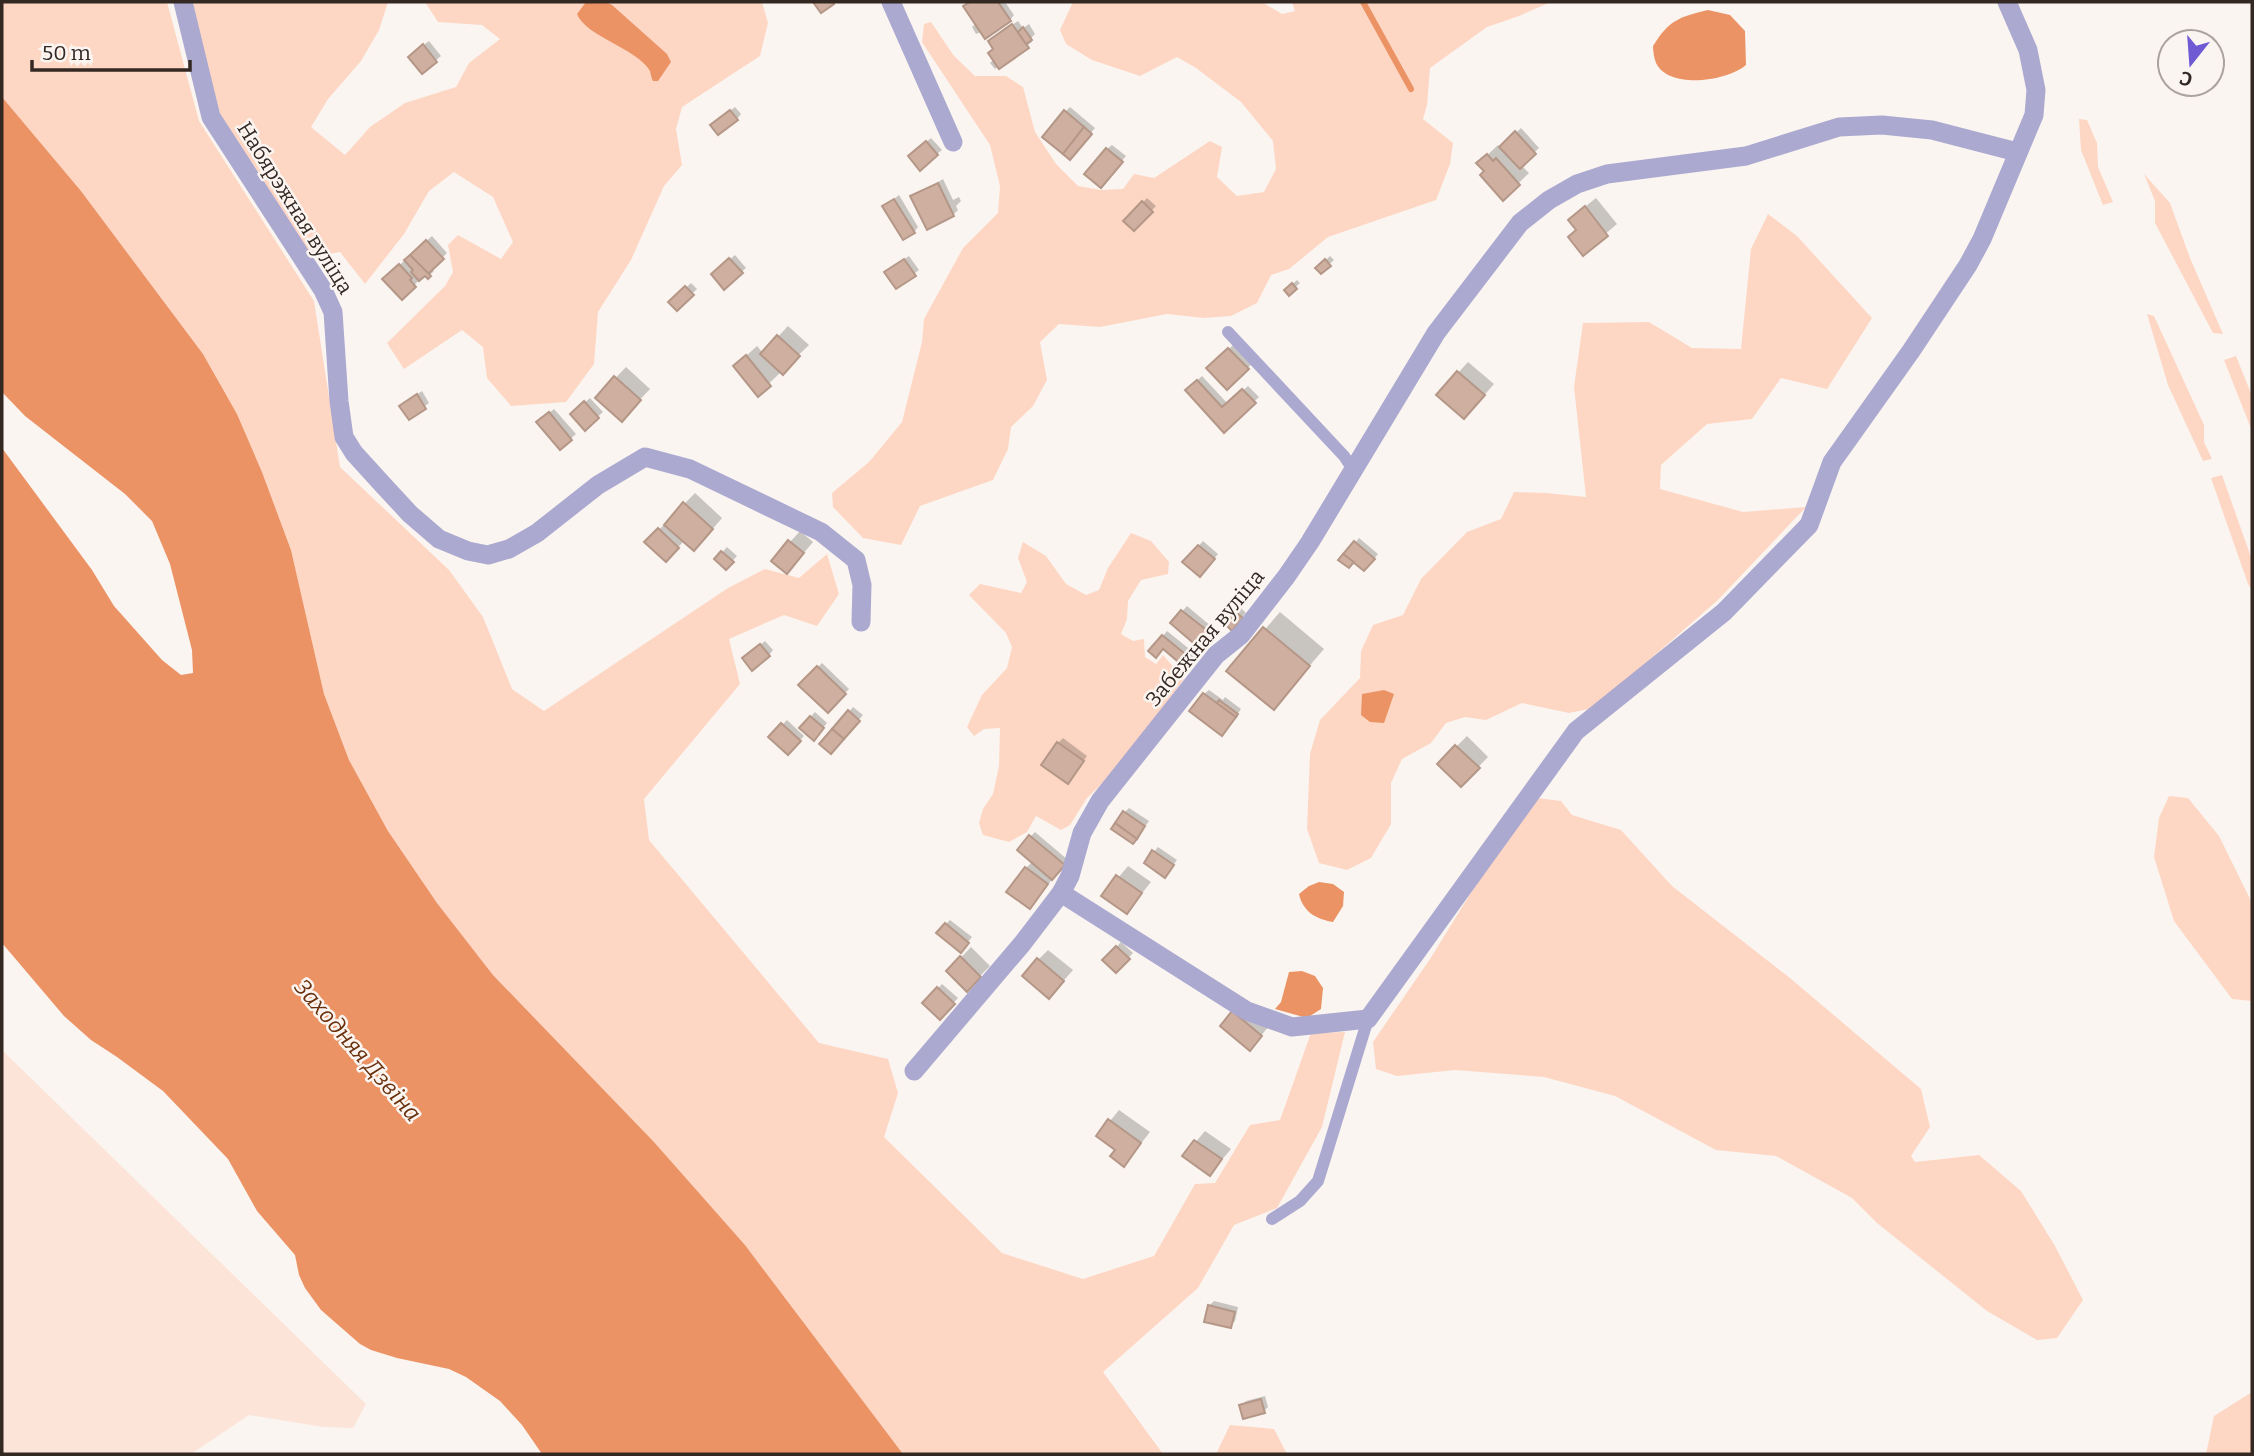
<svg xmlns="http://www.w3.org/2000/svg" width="2254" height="1456" viewBox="0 0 2254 1456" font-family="Bitter,serif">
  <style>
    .built { fill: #fce4d8 }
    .green { fill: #fdd7c4 }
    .water { fill: #eb9364 }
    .shadow { fill: #0003 }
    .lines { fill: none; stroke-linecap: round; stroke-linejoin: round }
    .stream { stroke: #eb9364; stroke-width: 6 }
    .building { fill: #cfb0a0; stroke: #b59788; stroke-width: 2 }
    .service { stroke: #aba9d0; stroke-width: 12 }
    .minor { stroke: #aba9d0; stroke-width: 19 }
    .labels { text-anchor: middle; stroke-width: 5; stroke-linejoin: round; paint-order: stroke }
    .street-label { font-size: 21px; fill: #342822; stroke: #fbf5f1 }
    .water-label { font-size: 23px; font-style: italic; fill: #69310e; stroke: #fbf5f1 }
  </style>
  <rect width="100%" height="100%" fill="#fbf5f1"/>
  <polygon class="built" points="2,1050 366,1404 353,1428 323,1427 249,1415 191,1454 2,1454"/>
  <g class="green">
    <polygon points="2,2 167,2 199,121 314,301 340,467 449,570 483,617 512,689 544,711 728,588 765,569 799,578 827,554 839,594 817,626 784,615 729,639 740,684 644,799 649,840 819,1043 888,1059 898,1093 884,1137 1002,1253 1083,1279 1154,1256 1195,1184 1215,1183 1250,1125 1280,1120 1311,1033 1345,1032 1322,1127 1277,1208 1234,1225 1198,1288 1103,1372 1163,1454 903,1454 745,1245 654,1142 493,975 437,903 388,831 349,760 324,694 291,550 262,472 237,414 203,354 81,191 2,97"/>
    <polygon points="191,2 388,2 379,30 361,61 328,99 311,127 345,155 370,127 405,103 456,87 469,63 500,39 482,25 438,22 425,2 762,2 768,23 760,56 682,107 676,129 682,165 664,186 631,260 598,312 594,364 566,402 511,406 487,378 483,347 462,330 404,369 387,343 445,286 453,272 448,245 458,235 501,259 513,242 493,197 454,172 429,191 404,234 365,284 340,252 312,257 219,116"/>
    <polygon points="1073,2 1262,2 1282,14 1295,11 1292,2 1551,2 1519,16 1487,27 1430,68 1427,105 1423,119 1453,143 1450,164 1436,200 1328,237 1289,269 1271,275 1257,303 1231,316 1204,318 1167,314 1100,327 1059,324 1040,342 1047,380 1033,406 1011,427 1008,449 993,480 920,506 901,545 863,538 833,507 832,493 869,462 902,422 922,342 924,319 963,248 998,213 1000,186 990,145 922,42 924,24 931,22 954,56 975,76 1006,76 1023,87 1035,132 1056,164 1078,186 1101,190 1123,189 1134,174 1154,178 1210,141 1222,147 1217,177 1237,196 1264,192 1276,169 1273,141 1241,102 1196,68 1177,57 1140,76 1092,60 1066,44 1060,30"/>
    <polygon points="2079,119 2087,120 2097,143 2098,167 2113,202 2103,205 2081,150"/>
    <polygon points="2144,174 2170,203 2190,258 2223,334 2213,333 2155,223 2155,201"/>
    <polygon points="1768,214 1797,236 1872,318 1827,389 1781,378 1752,419 1707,424 1661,465 1660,489 1743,512 1806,507 1718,600 1594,708 1569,713 1522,703 1486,720 1465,717 1446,723 1431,743 1402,759 1391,783 1391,824 1371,858 1347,870 1319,863 1307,829 1310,754 1320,720 1360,678 1361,651 1373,625 1403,615 1421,579 1467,532 1501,519 1514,492 1546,493 1586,497 1574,387 1583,323 1649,322 1692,348 1741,349 1751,249"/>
    <polygon points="2147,314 2154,316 2204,425 2204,442 2212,459 2203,461 2168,385"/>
    <polygon points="2236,356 2252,396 2252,431 2224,360"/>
    <polygon points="2222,475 2252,560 2252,590 2248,584 2211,478"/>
    <polygon points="1131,533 1151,541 1169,562 1168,574 1141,580 1128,601 1127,619 1121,634 1133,641 1144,639 1145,657 1156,664 1163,655 1184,679 1119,767 1087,798 1070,825 1061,830 1036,816 1027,832 1009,842 983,835 979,823 983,809 993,794 999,766 1000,728 984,729 974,736 967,727 982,695 1007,668 1012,647 1006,633 969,595 980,584 1021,593 1027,582 1018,558 1023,542 1046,556 1066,584 1086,595 1099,590 1108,568"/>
    <polygon points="2169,796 2188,798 2219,836 2252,903 2252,1001 2232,999 2174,921 2154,857 2159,818"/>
    <polygon points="1537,798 1561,801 1572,815 1621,830 1672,886 1790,978 1921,1089 1930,1127 1911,1156 1915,1162 1979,1155 2021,1191 2055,1246 2083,1300 2057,1338 2037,1340 1987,1311 1877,1223 1852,1198 1776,1156 1716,1150 1615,1096 1544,1077 1455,1070 1397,1076 1376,1069 1373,1042 1430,959 1503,841"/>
    <polygon points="2252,1392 2252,1454 2206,1454 2214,1416"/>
    <polygon points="1230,1425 1274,1429 1287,1454 1216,1454"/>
  </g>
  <g class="water">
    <path d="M586 2H606L612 5 667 54 671 62 658 81H653C651 78 651 74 650 71 637 48 586 37 577 14Z"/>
    <path d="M1708 10 1730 15 1745 31 1746 65C1728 81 1669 90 1656 63 1654 58 1653 51 1653 46 1669 20 1679 17 1708 10Z"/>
    <polygon points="2,97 81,191 203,354 237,414 262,472 291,550 324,694 349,760 388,831 437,903 493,975 654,1142 745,1245 903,1454 542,1454 522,1425 500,1401 466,1377 449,1369 397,1358 371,1350 360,1344 321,1310 305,1288 299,1275 295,1255 257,1211 228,1159 163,1091 117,1057 91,1040 64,1016 2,943 2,448 92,570 114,606 162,660 181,675 193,673 192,650 170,564 152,521 125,494 25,416 2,392"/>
    <polygon points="1384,690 1394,694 1384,723 1370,722 1361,715 1362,694"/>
    <path d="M1319 882 1333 884 1344 892 1343 906 1333 922C1316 919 1303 912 1299 894L1309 886Z"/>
    <polygon points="1302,971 1315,976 1323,988 1321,1009 1307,1018 1275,1009 1281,1002 1289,972"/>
  </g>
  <g class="shadow">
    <polygon points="970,2 1005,2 1014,15 1010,20 976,34 972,27 977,23 966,6"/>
    <polygon points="1018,21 1023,28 1029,24 1035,34 1030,39 1032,42 995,69 990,63 994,59 994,37"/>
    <polygon points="429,41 441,56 422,72 414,52"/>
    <polygon points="735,107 741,114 737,119 717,121"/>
    <polygon points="1070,107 1095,128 1074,153 1065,112"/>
    <polygon points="1521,128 1539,148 1521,165 1529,173 1503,198 1479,163 1498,145 1500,148"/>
    <polygon points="931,138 942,150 937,154 915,152"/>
    <polygon points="1112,145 1126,156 1105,181 1107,149"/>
    <polygon points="943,179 953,200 959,197 961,201 956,206 958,210 953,215 928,227 913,197"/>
    <polygon points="899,195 918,227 914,232 885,206"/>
    <polygon points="1147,198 1156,206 1134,229 1125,221"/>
    <polygon points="1596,198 1617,224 1583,253 1578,229 1581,210"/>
    <polygon points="432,236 447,253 431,269 434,271 428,277 425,274 402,298 384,279"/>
    <polygon points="735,255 746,268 725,287 713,274"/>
    <polygon points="909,256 919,270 896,287 891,268"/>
    <polygon points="1330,256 1334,260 1321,272 1318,268"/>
    <polygon points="1297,280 1300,283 1289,293 1286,290"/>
    <polygon points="691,283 697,289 677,309 671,302"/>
    <polygon points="788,326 809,345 758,394 735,366 757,346 763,353"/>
    <polygon points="1234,344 1256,360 1227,387 1209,368"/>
    <polygon points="1468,362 1494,384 1474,407 1438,395"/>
    <polygon points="626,367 650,389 631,409 597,398"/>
    <polygon points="1202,376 1228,404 1248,386 1259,397 1224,430 1187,390"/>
    <polygon points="422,391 429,403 409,418 406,402"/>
    <polygon points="590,398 603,412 585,428 572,414"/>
    <polygon points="554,409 576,434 560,448 543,418"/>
    <polygon points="695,493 722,518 704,539 684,541 666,560 647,542"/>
    <polygon points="800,531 813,542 797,561 773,561"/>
    <polygon points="1359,538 1378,554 1369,565 1355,543"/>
    <polygon points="1203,541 1218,554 1205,570 1185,562"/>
    <polygon points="727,547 737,556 726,568 716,559"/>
    <polygon points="1187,606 1212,627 1202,639 1172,623"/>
    <polygon points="1240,607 1246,613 1232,628 1226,623"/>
    <polygon points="1280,612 1324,649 1274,707 1229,671"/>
    <polygon points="1167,631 1198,656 1193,663 1164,647 1150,651"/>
    <polygon points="765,641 773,650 769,655 749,654"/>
    <polygon points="822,663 849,689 828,711 801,685"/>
    <polygon points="1209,690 1223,700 1225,697 1241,709 1227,729 1204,694"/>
    <polygon points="853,707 863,715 835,747 849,712"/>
    <polygon points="815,712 827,723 818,734 801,728"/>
    <polygon points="787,720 804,736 788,753 770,737"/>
    <polygon points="1467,736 1488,757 1461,785 1439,764"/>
    <polygon points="1063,738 1087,756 1072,777 1058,743"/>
    <polygon points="1129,808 1149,821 1137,838 1125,812"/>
    <polygon points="1035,832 1068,860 1034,902 1026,868 1033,861 1030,837"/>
    <polygon points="1158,847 1177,860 1169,871 1154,852"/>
    <polygon points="1128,866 1151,882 1127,912 1104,895"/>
    <polygon points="950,920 972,937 965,946 946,924"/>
    <polygon points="1121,942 1133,953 1116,971 1105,960"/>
    <polygon points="971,947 990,966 967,989 948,971"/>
    <polygon points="1048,950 1073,970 1059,986 1038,960"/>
    <polygon points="942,984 958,998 940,1017 925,1003"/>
    <polygon points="1233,1013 1270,1025 1259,1038"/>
    <polygon points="1119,1110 1150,1132 1124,1165 1117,1149 1098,1136"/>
    <polygon points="1205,1131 1231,1149 1210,1174 1184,1156"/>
    <polygon points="1214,1301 1238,1307 1235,1321 1230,1326 1209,1306"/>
    <polygon points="1265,1396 1268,1407 1264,1411 1241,1406 1246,1401"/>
  </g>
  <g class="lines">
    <polyline class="stream" points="1363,2 1411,89"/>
  </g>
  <g class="building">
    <polygon points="813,2 832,2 834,4 821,13"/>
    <polygon points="970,2 998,2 1011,21 985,39 963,6"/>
    <polygon points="1012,24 1029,48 999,69 988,53 993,49 988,41"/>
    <polygon points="1023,27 1032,40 1026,44 1018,32"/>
    <polygon points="423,44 437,62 422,74 408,57"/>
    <polygon points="730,110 738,120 718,135 710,125"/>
    <polygon points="1064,110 1084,127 1063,154 1042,137"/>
    <polygon points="1084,127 1092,134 1070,160 1063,154"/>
    <polygon points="1515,131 1536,154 1520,169 1499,147"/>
    <polygon points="926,141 938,155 920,171 908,156"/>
    <polygon points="1106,148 1123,162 1101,188 1084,174"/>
    <polygon points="1487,154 1493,161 1496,158 1520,185 1503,201 1480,175 1484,171 1476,163"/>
    <polygon points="938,183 954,216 927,230 910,196"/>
    <polygon points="894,199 915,233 903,240 882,206"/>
    <polygon points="1142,201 1153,212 1134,231 1123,221"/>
    <polygon points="1585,206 1608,236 1583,256 1568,237 1576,230 1568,220"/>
    <polygon points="426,240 444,259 428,274 410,255"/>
    <polygon points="410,255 431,276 428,279 425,276 419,281 411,272 413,270 404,260"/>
    <polygon points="729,258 743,273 724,290 711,274"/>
    <polygon points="904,259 916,276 896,289 884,272"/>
    <polygon points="1325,259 1331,266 1321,274 1315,268"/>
    <polygon points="399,264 412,278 410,280 416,287 402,300 382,279"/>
    <polygon points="1292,283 1297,289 1289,296 1284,290"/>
    <polygon points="685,286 694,295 677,311 668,302"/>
    <polygon points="777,335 800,356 783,375 760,354"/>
    <polygon points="1228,348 1249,369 1227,390 1206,368"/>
    <polygon points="746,355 771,386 758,397 733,366"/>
    <polygon points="1457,371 1485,395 1464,419 1436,395"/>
    <polygon points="614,376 641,400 622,422 595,398"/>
    <polygon points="1197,380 1222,407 1242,389 1256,403 1224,433 1185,390"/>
    <polygon points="417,394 426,409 409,420 399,406"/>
    <polygon points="584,401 599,418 585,431 570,414"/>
    <polygon points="549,412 572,440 560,450 536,422"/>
    <polygon points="683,502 713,529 694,551 664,525"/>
    <polygon points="658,528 679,548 666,562 644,542"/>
    <polygon points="788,540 804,553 787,574 771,561"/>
    <polygon points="1354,541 1375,559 1364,571 1343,554"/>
    <polygon points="1198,545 1215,559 1200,577 1182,562"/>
    <polygon points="721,551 734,562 726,570 714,559"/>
    <polygon points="1343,554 1354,562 1349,568 1338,560"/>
    <polygon points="1181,610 1209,632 1197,646 1170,623"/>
    <polygon points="1234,611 1243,618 1232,631 1224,623"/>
    <polygon points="1263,627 1310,666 1274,710 1226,671"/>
    <polygon points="1162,635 1195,662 1188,670 1163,649 1156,658 1148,651"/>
    <polygon points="760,644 770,656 752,671 742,658"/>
    <polygon points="817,666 846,694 828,713 798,685"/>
    <polygon points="1203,693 1236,717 1222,736 1189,711"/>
    <polygon points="1219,700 1238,714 1236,717 1217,703"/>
    <polygon points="848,710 860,721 844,739 832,729"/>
    <polygon points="810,716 824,728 814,741 799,728"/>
    <polygon points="781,723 801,741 788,755 768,737"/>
    <polygon points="832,729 844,739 831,754 819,744"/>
    <polygon points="1057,742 1084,761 1068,784 1041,765"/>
    <polygon points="1455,745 1480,768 1461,787 1437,764"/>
    <polygon points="1123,811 1145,826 1137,839 1115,823"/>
    <polygon points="1115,823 1137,839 1133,844 1111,829"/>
    <polygon points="1029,835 1065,865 1052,880 1017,850"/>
    <polygon points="1152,850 1174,865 1165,878 1144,863"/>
    <polygon points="1025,867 1048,884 1030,909 1006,892"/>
    <polygon points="1116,875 1142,893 1127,914 1101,896"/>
    <polygon points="945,923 969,943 961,953 936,933"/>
    <polygon points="1116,946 1130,959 1116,973 1102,960"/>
    <polygon points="960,956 981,977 967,992 946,971"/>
    <polygon points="1037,958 1064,981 1049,999 1022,976"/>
    <polygon points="937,987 955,1004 940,1020 922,1003"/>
    <polygon points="1232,1011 1262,1036 1250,1051 1220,1026"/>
    <polygon points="1108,1119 1141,1143 1124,1167 1110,1156 1115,1150 1096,1136"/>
    <polygon points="1194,1140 1222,1159 1210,1176 1182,1156"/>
    <polygon points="1208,1305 1235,1312 1231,1328 1204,1322"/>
    <polygon points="1261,1399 1265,1413 1243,1419 1239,1405"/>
  </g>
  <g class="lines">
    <g class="service">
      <polyline points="1228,332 1344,456 1354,471"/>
      <polyline points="1272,1219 1300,1201 1318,1181 1368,1019"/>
    </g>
    <g class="minor">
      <polyline points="183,2 211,117 323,290 333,312 339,401 344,437 354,453 384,486 410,514 439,539 468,551 488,555 509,549 537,533 598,485 645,457 690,469 821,532 856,560 862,585 861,622"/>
      <polyline points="891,2 953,142"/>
      <polyline points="1061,893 1247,1011 1292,1027 1368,1019 1576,731 1724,612 1809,525 1832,462 1911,351 1968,265 1982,239 2034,115 2036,90 2028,50 2007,2"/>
      <polyline points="914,1071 1022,944 1061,893 1070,876 1082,833 1100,801 1216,655 1241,635 1286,577 1310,542 1436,333 1520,223 1549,200 1577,184 1607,174 1746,156 1839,127 1882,125 1932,130 2017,152"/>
    </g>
  </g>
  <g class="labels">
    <g class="street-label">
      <text transform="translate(295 208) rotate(58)" y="7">Набярэжная вуліца</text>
      <text transform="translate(1205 638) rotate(-50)" y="7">Забежная вуліца</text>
    </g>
    <g class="water-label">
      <text transform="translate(358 1050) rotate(49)" y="8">Заходняя Дзвіна</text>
    </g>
  </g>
  <rect width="2254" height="1456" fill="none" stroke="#342822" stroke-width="7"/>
  <g transform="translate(2191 63) rotate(197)"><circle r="33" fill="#fbf5f1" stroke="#aba39e" stroke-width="2"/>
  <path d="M0-5L12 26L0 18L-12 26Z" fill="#6f5ad4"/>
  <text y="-10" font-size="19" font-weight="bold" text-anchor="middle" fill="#342822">С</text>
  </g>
  <path d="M32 60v10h158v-10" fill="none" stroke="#342822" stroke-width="3.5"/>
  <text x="42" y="60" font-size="21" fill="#342822" stroke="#fbf5f1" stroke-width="5" paint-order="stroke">50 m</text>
</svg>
